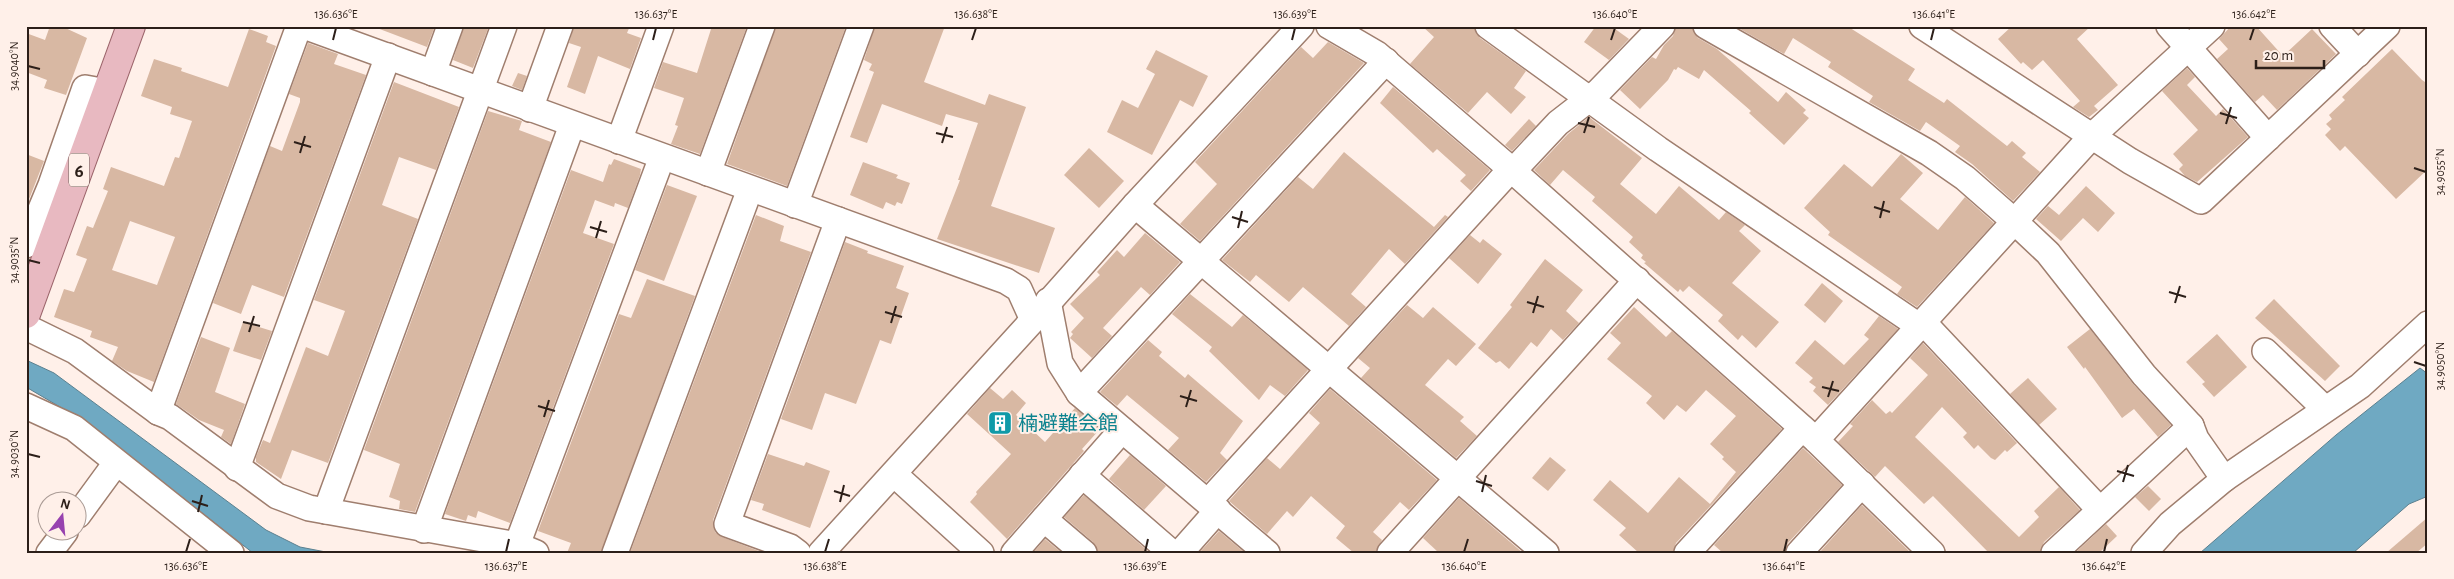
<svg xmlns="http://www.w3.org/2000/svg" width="2454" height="579" viewBox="0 0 2454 579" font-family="'Alegreya Sans','Noto Sans JP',sans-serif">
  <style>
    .water { fill: #6fa9c2; stroke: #5b808f }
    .building { fill: #d8b8a3; fill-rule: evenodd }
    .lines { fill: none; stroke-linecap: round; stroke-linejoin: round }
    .minor-casing { stroke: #9f7e6e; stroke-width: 28 }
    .major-casing { stroke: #9c656b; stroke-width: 30 }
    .minor { stroke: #fff; stroke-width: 25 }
    .major { stroke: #e8b9c1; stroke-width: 28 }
    .ticks { fill: none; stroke: #2c1f19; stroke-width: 2 }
    .labels { text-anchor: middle; stroke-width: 4; stroke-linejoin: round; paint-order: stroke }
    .shield { fill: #fff0e9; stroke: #6b5e57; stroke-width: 1 }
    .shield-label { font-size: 19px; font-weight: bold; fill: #2c1f19 }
    .culture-label { font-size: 20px; fill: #0d838f; stroke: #fff0e9; text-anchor: start }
    .neatline { fill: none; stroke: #2c1f19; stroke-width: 2 }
    .ticks-label { font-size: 12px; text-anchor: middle; fill: #2c1f19 }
  </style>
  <rect width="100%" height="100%" fill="#fff0e9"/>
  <g class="water">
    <polygon points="26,360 54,373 266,530 300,547 331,553 253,553 89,424 26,387"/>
    <polygon points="2420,368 2428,374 2428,496 2409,504 2353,553 2200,553 2336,435"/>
  </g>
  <g class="building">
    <polygon points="50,26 61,26 87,38 66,95 44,88 47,80 26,72 26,33 45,40"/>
    <polygon points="378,26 435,26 427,47 377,28"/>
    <polygon points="464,26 489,26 473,68 453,60"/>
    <polygon points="574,26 630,26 627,33 641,38 630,69 598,56 585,94 567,87 581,47 569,43"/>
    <polygon points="712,26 747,26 700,154 671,144 678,126 675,125 684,98 654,88 663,62 697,73"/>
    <polygon points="776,26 846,26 787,186 727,164"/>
    <polygon points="875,26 945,26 924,82 985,105 989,94 1026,107 991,206 1055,228 1039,273 937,239 960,180 958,180 978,123 946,114 942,126 882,104 867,143 850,137 874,72 869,70 872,64 864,60"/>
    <polygon points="1422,26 1474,26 1480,38 1526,71 1514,88 1526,97 1511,114 1487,92 1468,113 1410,64 1434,37"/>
    <polygon points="1596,26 1611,26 1629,39 1609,60 1584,42"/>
    <polygon points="1676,26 1691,26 1698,38 1717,49 1778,102 1786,92 1806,110 1803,113 1809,118 1784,145 1749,113 1751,111 1704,70 1699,79 1678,67 1676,70 1674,69 1668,80 1640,109 1620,90 1652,57 1656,59 1664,45 1673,36"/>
    <polygon points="1735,26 1847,26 1915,69 1908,80 1944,103 1947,99 2007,146 2012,141 2026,153 2022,157 2040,172 2013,201 1972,164 1955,152 1960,146 1926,122 1920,131 1869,102 1873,96 1828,67 1831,62 1793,38 1784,54"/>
    <polygon points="2012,26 2091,26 2077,39 2118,85 2094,106 2098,110 2089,117 2073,107 2080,101 2043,60 2032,70 2023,62 2021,64 1998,39"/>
    <polygon points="2231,26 2256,26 2283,56 2312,29 2336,54 2277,110 2263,95 2255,102 2217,59 2228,49 2219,39"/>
    <path d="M249 29 268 36 266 42 276 46 154 382 127 371 112 361 118 347 90 337 92 331 54 317 64 289 74 292 87 259 76 255 87 226 93 228 108 191 103 189 111 167 164 186 175 157 179 158 192 121 170 114 172 107 141 96 154 59 182 68 181 71 228 87ZM130 221 175 237 157 285 112 270Z"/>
    <polygon points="1328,42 1364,63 1200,241 1180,224 1217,184 1195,162 1301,47 1313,58"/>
    <polygon points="308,43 338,54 334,64 366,75 284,297 252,285 241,314 213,303 270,146 282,151 300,102 300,98 289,94"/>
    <polygon points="2392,49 2422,80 2428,84 2428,169 2396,199 2345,146 2340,151 2325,135 2331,129 2326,124 2332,119 2329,115 2345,100 2342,97"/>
    <polygon points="1156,50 1208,76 1193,107 1180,100 1152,155 1107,132 1122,100 1138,108 1155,74 1146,69"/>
    <polygon points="2187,68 2195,77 2187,85 2216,116 2223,109 2248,137 2197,182 2185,176 2179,169 2183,165 2173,154 2198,130 2162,91"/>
    <polygon points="518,73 527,76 522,90 512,86"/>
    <polygon points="394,82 459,107 436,170 399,157 382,205 418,219 328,463 292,450 281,479 256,462 256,457 263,440 270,443 306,347 328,356 345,311 314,300"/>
    <polygon points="1393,87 1490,170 1471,191 1460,181 1466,175 1437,149 1433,153 1380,103"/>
    <polygon points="488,111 522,121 519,130 551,142 415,512 399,509 400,501 389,497 400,464 364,450"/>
    <polygon points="1589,117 1642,158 1620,184 1656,214 1679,186 1719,220 1726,212 1745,225 1739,231 1761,251 1732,283 1779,322 1756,348 1742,335 1738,340 1718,321 1723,315 1689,286 1683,292 1680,289 1678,292 1644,263 1646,262 1641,258 1643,255 1629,242 1633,237 1592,201 1595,197 1563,170 1550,185 1534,170 1568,134"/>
    <polygon points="1529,119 1536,126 1512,151 1505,145"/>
    <polygon points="1089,148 1124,181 1099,208 1064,175"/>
    <polygon points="1344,152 1434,227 1445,215 1448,217 1405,264 1389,249 1351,294 1366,307 1349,326 1303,287 1289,302 1256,275 1250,282 1222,260 1298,177 1313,189"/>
    <polygon points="26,154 44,161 26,207"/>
    <polygon points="1901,154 1923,173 1900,199 1938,230 1965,197 1994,223 1917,307 1897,294 1902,287 1828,235 1830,232 1804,208 1844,164 1872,187"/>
    <polygon points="614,159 641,169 640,175 628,208 615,203 614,207 595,200 583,233 614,244 510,523 478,511 476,518 468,515 466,521 445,514 571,170 603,182 609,164 611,165"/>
    <polygon points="863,162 898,175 896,178 910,183 902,204 897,202 895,206 886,202 883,209 850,195"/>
    <polygon points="667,185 697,196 664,281 635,270"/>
    <polygon points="2086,186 2115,213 2098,232 2083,218 2061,241 2036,219 2048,206 2059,215"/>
    <polygon points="756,215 784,226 780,241 811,252 713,520 715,532 722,537 764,553 630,553"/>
    <polygon points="1145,233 1180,262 1150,295 1141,287 1103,328 1112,336 1092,358 1070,338 1073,334 1071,332 1084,318 1070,304 1100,275 1097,272 1117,250 1124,257"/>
    <polygon points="1470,235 1480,243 1483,239 1502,254 1478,284 1449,258"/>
    <polygon points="845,242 868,251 867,253 904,266 896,288 909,293 891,344 880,340 856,404 825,393 812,430 781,419"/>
    <polygon points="1545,259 1583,290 1566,311 1579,323 1563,340 1551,329 1537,347 1531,342 1509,369 1500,361 1496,363 1478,348 1512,307 1510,305"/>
    <polygon points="647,279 695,296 601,553 567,553 571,543 538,531 619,314 631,318"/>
    <polygon points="1822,283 1843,301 1825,323 1804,305"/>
    <polygon points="1190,294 1232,327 1243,315 1308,370 1285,396 1270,385 1259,400 1209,351 1212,347 1172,314"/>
    <polygon points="2274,299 2340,366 2325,381 2255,318"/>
    <polygon points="1407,305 1423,318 1433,307 1476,344 1456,366 1448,359 1425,385 1464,417 1460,421 1477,436 1456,458 1361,378 1370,368 1358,358"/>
    <polygon points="1634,307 1666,337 1672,331 1782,429 1676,543 1673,553 1639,553 1619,535 1626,528 1593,500 1610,480 1648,513 1679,477 1710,504 1736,472 1722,459 1724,457 1710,444 1736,416 1706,390 1686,412 1677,405 1664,420 1646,403 1652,396 1607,359 1621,343 1610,333"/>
    <polygon points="1879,316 1898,329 1828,405 1813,391 1816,387 1809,382 1813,378 1795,363 1815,340 1844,365 1869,339 1864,335"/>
    <polygon points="243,322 272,331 261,360 233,351"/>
    <polygon points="2090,329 2133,384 2171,425 2158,437 2134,409 2122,418 2085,367 2084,369 2067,347"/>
    <polygon points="2217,334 2247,367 2214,397 2202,384 2205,382 2186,362"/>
    <polygon points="201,337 230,348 215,392 245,404 231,444 221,437 224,430 199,420 176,404"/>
    <polygon points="1148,340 1162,352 1159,356 1185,378 1188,374 1243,421 1220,453 1227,460 1206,482 1168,450 1179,438 1127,395 1117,406 1100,392"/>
    <polygon points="1923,343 2017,443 2007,452 2005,450 1995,460 1991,458 1978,445 1974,449 1963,437 1967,433 1942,407 1915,437 2019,537 2039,517 2034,511 2059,487 2080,510 2044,542 2040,553 1989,553 1933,496 1924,504 1885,466 1875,477 1838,442 1853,426 1850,424 1872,400 1886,414 1890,411 1892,413 1928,375 1910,358"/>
    <polygon points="2028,378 2057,409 2039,425 2010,394"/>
    <polygon points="990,388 1003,399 1012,390 1026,403 1016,415 1045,442 1075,408 1100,429 1082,449 1084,451 1007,539 970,502 977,494 976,492 1011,454 967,414"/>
    <polygon points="1330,389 1437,480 1409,510 1400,502 1373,532 1382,540 1375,553 1354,553 1336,538 1345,526 1311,496 1293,517 1287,511 1267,534 1229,501 1267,458 1280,469 1320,423 1309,413"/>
    <polygon points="1803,448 1842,485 1788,543 1785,553 1723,553 1714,545"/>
    <polygon points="768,454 804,466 806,462 830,471 810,528 762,510 764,504 751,500"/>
    <polygon points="1130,455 1166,486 1144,510 1109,479"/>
    <polygon points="1550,457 1566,470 1548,491 1532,478"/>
    <polygon points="2148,486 2161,499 2149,511 2135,497"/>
    <polygon points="1084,495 1150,553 1098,553 1093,542 1064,517"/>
    <polygon points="1459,498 1523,553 1439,553 1423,538"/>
    <polygon points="1862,505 1911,553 1819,553"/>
    <polygon points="2428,517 2428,543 2416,553 2386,553"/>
    <polygon points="2106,524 2117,536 2099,553 2075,553"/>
    <polygon points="1219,531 1245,553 1199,553"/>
    <polygon points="1045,539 1062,553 1033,553"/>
  </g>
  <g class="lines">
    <defs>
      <g id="minor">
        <polyline points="304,26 1006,281 1019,289 1033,320"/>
        <polyline points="1329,26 1377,54 1513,171 1816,440 1932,553"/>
        <polyline points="1488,26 1658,149 1919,326"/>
        <polyline points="1706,26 1929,153 1965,178 2014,221 2048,253 2144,375 2191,426 2196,439 2224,479"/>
        <polyline points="1922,26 2130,161 2201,201 2387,26"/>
        <polyline points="2169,26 2268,138"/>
        <polyline points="2332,26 2358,54"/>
        <polyline points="433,73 450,26"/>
        <polyline points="530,109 560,26"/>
        <polyline points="619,141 661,26"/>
        <polyline points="1513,171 1558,123 1598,92 1662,26"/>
        <polyline points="708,173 762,26"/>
        <polyline points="795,205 861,26"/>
        <polyline points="1135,205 1546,553"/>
        <polyline points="26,245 51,185 85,88 107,92"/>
        <polyline points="1048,301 1060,363 1079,393 1267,553"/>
        <polyline points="1923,322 2100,510"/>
        <polyline points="26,327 75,351 158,412 170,417 277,496 309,508 517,545 536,553"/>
        <polyline points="2265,351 2325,409"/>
        <polyline points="1079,393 1386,61"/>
        <polyline points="26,406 74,428 231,553"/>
        <polyline points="158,412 299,26"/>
        <polyline points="1816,440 2091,137 2212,26"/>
        <polyline points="237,468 388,56"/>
        <polyline points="894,474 981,553"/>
        <polyline points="1082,475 1172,553"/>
        <polyline points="1208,502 1511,169"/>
        <polyline points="326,511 504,26"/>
        <polyline points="78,515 116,463"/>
        <polyline points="1044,519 1084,553"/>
        <polyline points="424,530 572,125"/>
        <polyline points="517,545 662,157"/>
        <polyline points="49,553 65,532"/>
        <polyline points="615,553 750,189"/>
        <polyline points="798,553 790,547 727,524 838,220"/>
        <polyline points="821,553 1033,320 1135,205 1301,26"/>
        <polyline points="1014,553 1122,430"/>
        <polyline points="1180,553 1218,510"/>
        <polyline points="1390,553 1637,280"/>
        <polyline points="1687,553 1802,428"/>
        <polyline points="1799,553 1862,484"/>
        <polyline points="2054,553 2191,426"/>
        <polyline points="2144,553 2170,524 2224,479 2360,386 2428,324"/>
      </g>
      <polyline id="major" points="26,314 131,26"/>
    </defs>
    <use href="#minor" class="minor-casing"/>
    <use href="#major" class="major-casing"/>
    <use href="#minor" class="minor"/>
    <use href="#major" class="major"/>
  </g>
  <path class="ticks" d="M333 40 336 28M653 40 656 28M972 40 976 28M1292 40 1295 28M1611 40 1615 28M1931 40 1934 28M2250 40 2254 28M28 66 40 69M2220 113 2237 118M1578 123 1595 127M2226 124 2231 107M936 133 953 137M1584 133 1589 117M294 142 311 147M942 143 947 127M300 153 305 136M2414 168 2426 172M1874 207 1890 212M1232 217 1248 222M1880 218 1884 201M590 227 607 232M1238 228 1242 211M596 238 601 221M28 260 40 263M2169 292 2186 297M1527 302 1544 307M2175 303 2180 286M885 312 902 317M1533 313 1538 296M243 322 260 326M891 323 896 306M249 332 254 316M2414 362 2426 366M1822 387 1839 391M1180 396 1197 401M1828 397 1833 381M538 406 555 411M1186 407 1191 390M544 417 549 400M28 454 40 457M2117 471 2134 476M1476 481 1492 486M2123 482 2128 465M834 491 850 496M1482 492 1486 475M192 501 208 506M840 502 844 485M198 512 202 495M186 552 190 539M506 552 509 539M825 552 829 539M1145 552 1148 539M1464 552 1468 539M1784 552 1787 539M2104 552 2107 539"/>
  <defs>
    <symbol id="building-square" viewBox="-11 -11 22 22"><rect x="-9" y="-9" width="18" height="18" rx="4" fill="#0f9aa8" stroke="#fff0e9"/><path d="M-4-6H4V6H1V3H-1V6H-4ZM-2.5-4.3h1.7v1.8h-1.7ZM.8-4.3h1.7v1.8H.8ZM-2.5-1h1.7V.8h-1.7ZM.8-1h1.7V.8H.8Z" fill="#fff"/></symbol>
  </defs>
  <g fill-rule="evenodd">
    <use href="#building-square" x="986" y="409" width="28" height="28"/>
  </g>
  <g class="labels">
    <rect class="shield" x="69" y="153.5" width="20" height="33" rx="4"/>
    <g class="shield-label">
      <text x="79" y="177">6</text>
    </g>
    <g class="culture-label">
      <text x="1018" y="430">楠避難会館</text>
    </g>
  </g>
  <rect width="2454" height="579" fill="none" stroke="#fff0e9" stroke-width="55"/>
  <g transform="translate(62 516) rotate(16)"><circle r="24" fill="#fff0e9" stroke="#ab9c96"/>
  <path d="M0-4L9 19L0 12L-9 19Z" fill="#9742af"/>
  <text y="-8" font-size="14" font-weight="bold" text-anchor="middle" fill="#2c1f19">N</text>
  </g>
  <path d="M2256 60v8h68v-8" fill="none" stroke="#2c1f19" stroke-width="2.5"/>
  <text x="2264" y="60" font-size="15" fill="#2c1f19" stroke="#fff0e9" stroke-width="4" paint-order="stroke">20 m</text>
  <rect x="28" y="28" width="2398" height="524" class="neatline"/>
  <g class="ticks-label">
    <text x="336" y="18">136.636°E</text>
    <text x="656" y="18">136.637°E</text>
    <text x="976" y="18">136.638°E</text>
    <text x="1295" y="18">136.639°E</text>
    <text x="1615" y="18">136.640°E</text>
    <text x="1934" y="18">136.641°E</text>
    <text x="2254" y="18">136.642°E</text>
    <text transform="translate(14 66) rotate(-90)" y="4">34.9040°N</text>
    <text transform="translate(2440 172) rotate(-90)" y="4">34.9055°N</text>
    <text transform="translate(14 260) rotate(-90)" y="4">34.9035°N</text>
    <text transform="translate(2440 366) rotate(-90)" y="4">34.9050°N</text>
    <text transform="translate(14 454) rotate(-90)" y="4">34.9030°N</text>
    <text x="186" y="570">136.636°E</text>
    <text x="506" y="570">136.637°E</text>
    <text x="825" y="570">136.638°E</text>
    <text x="1145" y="570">136.639°E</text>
    <text x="1464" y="570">136.640°E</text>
    <text x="1784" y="570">136.641°E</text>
    <text x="2104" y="570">136.642°E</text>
  </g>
</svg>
